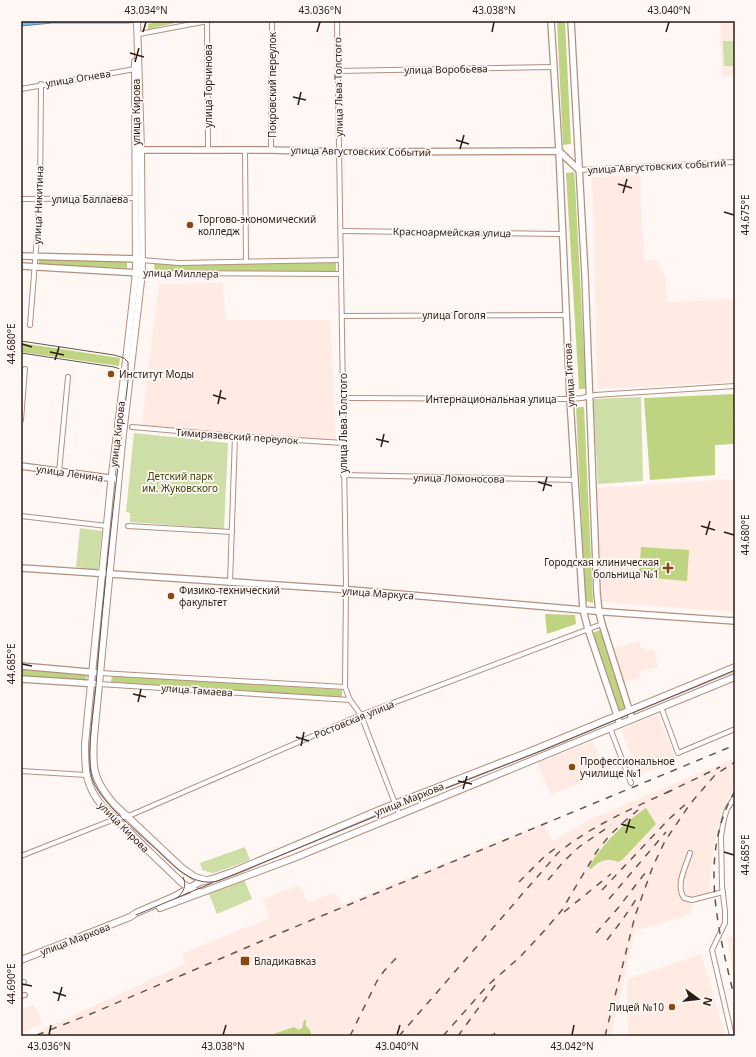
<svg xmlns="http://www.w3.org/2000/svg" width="756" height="1057" viewBox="0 0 756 1057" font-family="'Noto Sans',sans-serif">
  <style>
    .built { fill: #ffebe3 }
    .green { fill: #cedea7 }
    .forest { fill: #bed480 }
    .water { fill: #6db9f1; stroke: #598ab0 }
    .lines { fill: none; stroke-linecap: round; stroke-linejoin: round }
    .street-casing { stroke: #b38f80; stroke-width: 6 }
    .secondary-casing { stroke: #b38f80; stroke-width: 8 }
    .primary-casing { stroke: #b38f80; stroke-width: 8 }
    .street { stroke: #fff; stroke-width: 4 }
    .secondary { stroke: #fff; stroke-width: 5.5 }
    .primary { stroke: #fff; stroke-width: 6 }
    .tram { stroke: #625650; stroke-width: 1 }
    .rail { stroke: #625650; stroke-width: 1.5; stroke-dasharray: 7 7; stroke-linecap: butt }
    .ticks { fill: none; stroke: #2b1d17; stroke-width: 1.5 }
    .poi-dot { fill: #894812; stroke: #fff7f3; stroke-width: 1.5 }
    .labels { text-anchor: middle; stroke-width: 3.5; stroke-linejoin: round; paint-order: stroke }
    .street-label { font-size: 10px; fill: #2b1d17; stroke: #fff7f3 }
    .poi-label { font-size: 10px; fill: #2b1d17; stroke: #fff7f3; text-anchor: start }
    .park-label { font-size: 10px; fill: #384403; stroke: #fff7f3 }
    .neatline { fill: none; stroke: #2b1d17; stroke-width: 1.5 }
    .ticks-label { font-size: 10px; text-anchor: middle; fill: #2b1d17 }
  </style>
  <rect width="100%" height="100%" fill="#fff7f3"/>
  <g class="built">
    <polygon points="720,21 735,21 735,76 722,76"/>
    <polygon points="640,175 644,261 656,260 666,278 667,302 735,299 735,382 597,389 595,275 592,177"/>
    <polygon points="223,283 226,320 330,320 336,440 282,437 142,426 147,377 159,284"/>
    <polygon points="735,479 735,612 602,602 597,488"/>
    <polygon points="639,641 641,648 645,647 647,651 653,649 658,667 639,672 641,677 622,683 612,649"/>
    <polygon points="657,714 676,760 640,775 621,730"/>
    <polygon points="593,742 606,772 551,795 537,763"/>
    <polygon points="735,758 735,787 723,806 713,848 709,894 693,896 691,914 635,931 611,1036 41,1036 39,1031 185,964 182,954 212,941 270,918 263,899 299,885 308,903 335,892 341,905 544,823 552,841 591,819"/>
    <polygon points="735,934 735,985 727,938"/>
    <polygon points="701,954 725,1034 724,1036 628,1036 627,979"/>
    <polygon points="34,1004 42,1024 21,1033 21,1010"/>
  </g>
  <g class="green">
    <polygon points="723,41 735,41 735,66 724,66"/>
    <polygon points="641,397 643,481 598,484 593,399"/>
    <polygon points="134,433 228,443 224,529 130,522 130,513 126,512"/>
    <polygon points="80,528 102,531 98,570 76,567"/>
    <polygon points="245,847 250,860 217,872 212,873 202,870 200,863"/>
    <polygon points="244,879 252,899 217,914 209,894"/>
  </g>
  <g class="forest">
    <polygon points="160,21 184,21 148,29 148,24"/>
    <polygon points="557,21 565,21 571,144 563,145"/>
    <polygon points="574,172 575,184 586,389 579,389 566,173"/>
    <polygon points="39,260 127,261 127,268 39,264"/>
    <polygon points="336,263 336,271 155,272 154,264"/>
    <polygon points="21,343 120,358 119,366 21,352"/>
    <polygon points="735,394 735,411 733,413 734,444 715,445 715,475 650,480 644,398"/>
    <polygon points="576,407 584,407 593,603 585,601 585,593"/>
    <polygon points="641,547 689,550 687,581 639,577"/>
    <polygon points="545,614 575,615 576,624 547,634"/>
    <polygon points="600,630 626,709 618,713 592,633"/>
    <polygon points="21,669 87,674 86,681 21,676"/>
    <polygon points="112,675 342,690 342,697 111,682"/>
    <path d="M646 808 656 824 622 860 618 862C607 857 599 861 591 869L589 868V866C605 842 621 825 646 808Z"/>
    <polygon points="304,1020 306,1020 306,1026 310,1030 311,1033 309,1036 271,1036 276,1033 294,1027 299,1030 302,1028"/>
  </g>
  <polygon class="water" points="21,21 148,21 128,23 52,23 21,26"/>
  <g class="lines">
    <defs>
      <g id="street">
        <polyline points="207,21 208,150"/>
        <polyline points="337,21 346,584 345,687 350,700 361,715 399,814"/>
        <polyline points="139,34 208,21"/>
        <polyline points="338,71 554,67"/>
        <polyline points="21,89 135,69"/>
        <polyline points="245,150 246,261"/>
        <polyline points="271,150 272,21"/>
        <polyline points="579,170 735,162"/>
        <polyline points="21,199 135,198"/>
        <polyline points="341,231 562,234"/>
        <polyline points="141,260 179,263 341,260"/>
        <polyline points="142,273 341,274"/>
        <polyline points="342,316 567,315"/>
        <polyline points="30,325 40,199 41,84"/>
        <polyline points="343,398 570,399 582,398 595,395 735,386"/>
        <polyline points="21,420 25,369"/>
        <polyline points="132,427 235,436 343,443"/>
        <polyline points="59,472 68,377"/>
        <polyline points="343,475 575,480"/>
        <polyline points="21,516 107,526"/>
        <polyline points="128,526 232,532"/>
        <polyline points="230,583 235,436"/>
        <polyline points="100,673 345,687"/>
        <polyline points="99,684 350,700"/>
        <polyline points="661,707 678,753 735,729"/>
        <polyline points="610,728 631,783"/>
        <polyline points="21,771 86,775"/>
        <path d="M690 853C686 866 675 885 684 898L692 900 723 892"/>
        <polyline points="21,856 115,819 131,815 361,715 602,624"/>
        <polyline points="21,983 24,982"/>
        <polyline points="21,996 25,995"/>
        <polyline points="732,1036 712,950 725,923 725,911 722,886 721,836 724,819 727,809 735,797"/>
      </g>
      <g id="secondary">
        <polyline points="551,21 559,151 570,399 583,610 588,629 620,724"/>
        <polyline points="571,21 585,275 597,593 599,612 602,624 632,719"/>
        <polyline points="141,150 271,150 340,152 559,151 579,170"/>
        <polyline points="21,256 139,259"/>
        <polyline points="21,266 140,273"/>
        <polyline points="21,466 116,479"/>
        <polyline points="21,568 352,590 606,612 735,621"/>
        <polyline points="21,666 100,673"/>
        <polyline points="21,679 99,684"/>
      </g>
      <g id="primary">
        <path d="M137 21 141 150 142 273 122 443 94 737C92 768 93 780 114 804L182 868 195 877 206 880"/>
        <path d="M135 62 136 273 125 369 112 474 85 744C85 770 85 786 103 807L182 883 194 891 199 892"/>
        <polyline points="160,908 294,858 735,677"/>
        <polyline points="21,960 130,917 136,913 173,897 200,882 212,879 235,871 384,808 531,751 735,667"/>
      </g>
    </defs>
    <use href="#street" class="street-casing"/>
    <use href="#secondary" class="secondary-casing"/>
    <use href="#primary" class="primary-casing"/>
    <use href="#street" class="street"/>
    <use href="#secondary" class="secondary"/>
    <use href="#primary" class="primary"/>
    <g class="tram">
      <path d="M21 341 114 355 124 358 128 362V381C116 482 104 583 96 685 94 708 85 761 93 781 103 805 140 834 159 852 175 867 193 887 218 881L396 808 546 749 735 670"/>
      <polyline points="21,353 114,367 120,369 125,373 125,380"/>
      <path d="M177 898C184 892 187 885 183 877"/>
      <polyline points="136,915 212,883"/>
    </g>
    <g class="rail">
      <path d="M735 791C697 856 719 933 735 1000"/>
      <polyline points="666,793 720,767"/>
      <polyline points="548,880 564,861 579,847 611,825"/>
      <polyline points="519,882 545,856 560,845"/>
      <polyline points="602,890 669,819 688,802"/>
      <polyline points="609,899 666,832"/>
      <polyline points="564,912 611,874"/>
      <polyline points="596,933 618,908 649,868"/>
      <polyline points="607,940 623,919 637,898"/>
      <polyline points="37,1035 93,1013 290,929 735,745"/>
      <polyline points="350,1036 377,981 384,971 399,955"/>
      <path d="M399 1036 558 853C591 826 631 809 670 791"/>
      <polyline points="443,1036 488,985 520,957 545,930 562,910 569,898 597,851 610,835 625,821 638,810"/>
      <polyline points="458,1036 496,984"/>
      <polyline points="492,1036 495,1033"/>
      <polyline points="605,1036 635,916 653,866 665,841 690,804 715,775 735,762"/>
    </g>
  </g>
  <path class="ticks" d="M143 32 146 22M317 32 320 22M492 32 494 22M666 32 669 22M130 53 144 57M135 62 139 48M293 97 306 100M298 105 301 92M456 140 469 144M460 149 464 135M618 184 632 188M623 193 627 179M724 212 734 215M22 344 32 347M50 352 64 355M55 360 59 347M213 395 226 399M218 404 221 390M376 439 389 442M381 447 384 434M538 482 552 486M543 491 547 477M701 526 715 530M724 532 734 535M706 535 710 521M22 664 32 666M133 694 146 697M138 702 141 689M296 737 309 741M301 746 304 732M458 781 472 784M463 789 467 776M621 824 635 828M626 833 630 819M724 852 734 855M22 984 32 986M53 992 66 996M58 1001 62 987M49 1035 51 1025M223 1035 226 1025M397 1035 400 1025M572 1035 574 1025"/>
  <g class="poi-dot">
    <circle cx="190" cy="225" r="4"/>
    <circle cx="111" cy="374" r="4"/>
    <path d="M666 562h4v4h4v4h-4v4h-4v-4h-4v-4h4z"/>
    <circle cx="171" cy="596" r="4"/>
    <circle cx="572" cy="767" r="4"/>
    <rect x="240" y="956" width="10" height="10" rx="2"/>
    <circle cx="672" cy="1007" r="4"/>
  </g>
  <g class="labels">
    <g class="street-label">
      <text transform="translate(446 69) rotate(-1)" y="4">улица Воробьёва</text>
      <text transform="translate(78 78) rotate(-9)" y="4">улица Огнева</text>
      <text transform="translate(272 85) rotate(-90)" y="4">Покровский переулок</text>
      <text transform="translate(208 86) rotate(-90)" y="4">улица Торчинова</text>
      <text transform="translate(338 87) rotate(-91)" y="4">улица Льва Толстого</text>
      <text transform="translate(136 112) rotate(-90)" y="4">улица Кирова</text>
      <text transform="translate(361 151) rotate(1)" y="4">улица Августовских Событий</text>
      <text transform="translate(657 166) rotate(-3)" y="4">улица Августовских событий</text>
      <text x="90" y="203">улица Баллаева</text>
      <text transform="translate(38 205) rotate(-88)" y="4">улица Никитина</text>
      <text transform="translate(452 232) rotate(1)" y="4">Красноармейская улица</text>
      <text transform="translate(181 273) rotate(1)" y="4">улица Миллера</text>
      <text x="454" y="319">улица Гоголя</text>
      <text transform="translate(569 375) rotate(-93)" y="4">улица Титова</text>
      <text x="491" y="403">Интернациональная улица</text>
      <text transform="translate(343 423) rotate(-90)" y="4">улица Льва Толстого</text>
      <text transform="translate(117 434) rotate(-83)" y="4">улица Кирова</text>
      <text transform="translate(237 436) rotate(4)" y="4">Тимирязевский переулок</text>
      <text transform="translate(70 473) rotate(8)" y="4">улица Ленина</text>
      <text transform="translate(459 478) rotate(1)" y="4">улица Ломоносова</text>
      <text transform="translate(378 593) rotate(4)" y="4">улица Маркуса</text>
      <text transform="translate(197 690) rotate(4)" y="4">улица Тамаева</text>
      <text transform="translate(354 719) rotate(-22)" y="4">Ростовская улица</text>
      <text transform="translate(409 799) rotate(-22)" y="4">улица Маркова</text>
      <text transform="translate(124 827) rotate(45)" y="4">улица Кирова</text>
      <text transform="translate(75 939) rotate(-21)" y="4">улица Маркова</text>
    </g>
    <g class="poi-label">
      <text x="198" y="223">Торгово-экономический<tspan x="198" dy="12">колледж</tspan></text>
      <text x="119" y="378">Институт Моды</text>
      <text x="659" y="566" text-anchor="end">Городская клиническая<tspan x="659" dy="12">больница №1</tspan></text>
      <text x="179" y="594">Физико-технический<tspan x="179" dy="12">факультет</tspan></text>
      <text x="580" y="765">Профессиональное<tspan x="580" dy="12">училище №1</tspan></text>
      <text x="254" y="965">Владикавказ</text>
      <text x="664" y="1011" text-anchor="end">Лицей №10</text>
    </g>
    <g class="park-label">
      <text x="180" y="480">Детский парк<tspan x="180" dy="12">им. Жуковского</tspan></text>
    </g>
  </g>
  <rect width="756" height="1057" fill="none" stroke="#fff7f3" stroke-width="44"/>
  <g transform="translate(698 999) rotate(105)" stroke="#fff7f3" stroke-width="3" paint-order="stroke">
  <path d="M0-3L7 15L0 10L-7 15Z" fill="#2b1d17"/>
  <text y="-6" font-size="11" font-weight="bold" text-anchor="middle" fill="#2b1d17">N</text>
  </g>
  <rect x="22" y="22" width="712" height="1013" class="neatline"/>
  <g class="ticks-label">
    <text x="146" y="14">43.034°N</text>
    <text x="320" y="14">43.036°N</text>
    <text x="494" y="14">43.038°N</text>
    <text x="669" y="14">43.040°N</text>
    <text transform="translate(745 215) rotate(-90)" y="4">44.675°E</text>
    <text transform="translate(11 344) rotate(-90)" y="4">44.680°E</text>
    <text transform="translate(745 535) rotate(-90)" y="4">44.680°E</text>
    <text transform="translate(11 664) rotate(-90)" y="4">44.685°E</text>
    <text transform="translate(745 855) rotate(-90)" y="4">44.685°E</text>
    <text transform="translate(11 984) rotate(-90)" y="4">44.690°E</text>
    <text x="49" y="1050">43.036°N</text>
    <text x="223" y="1050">43.038°N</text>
    <text x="397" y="1050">43.040°N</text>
    <text x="572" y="1050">43.042°N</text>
  </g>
</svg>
